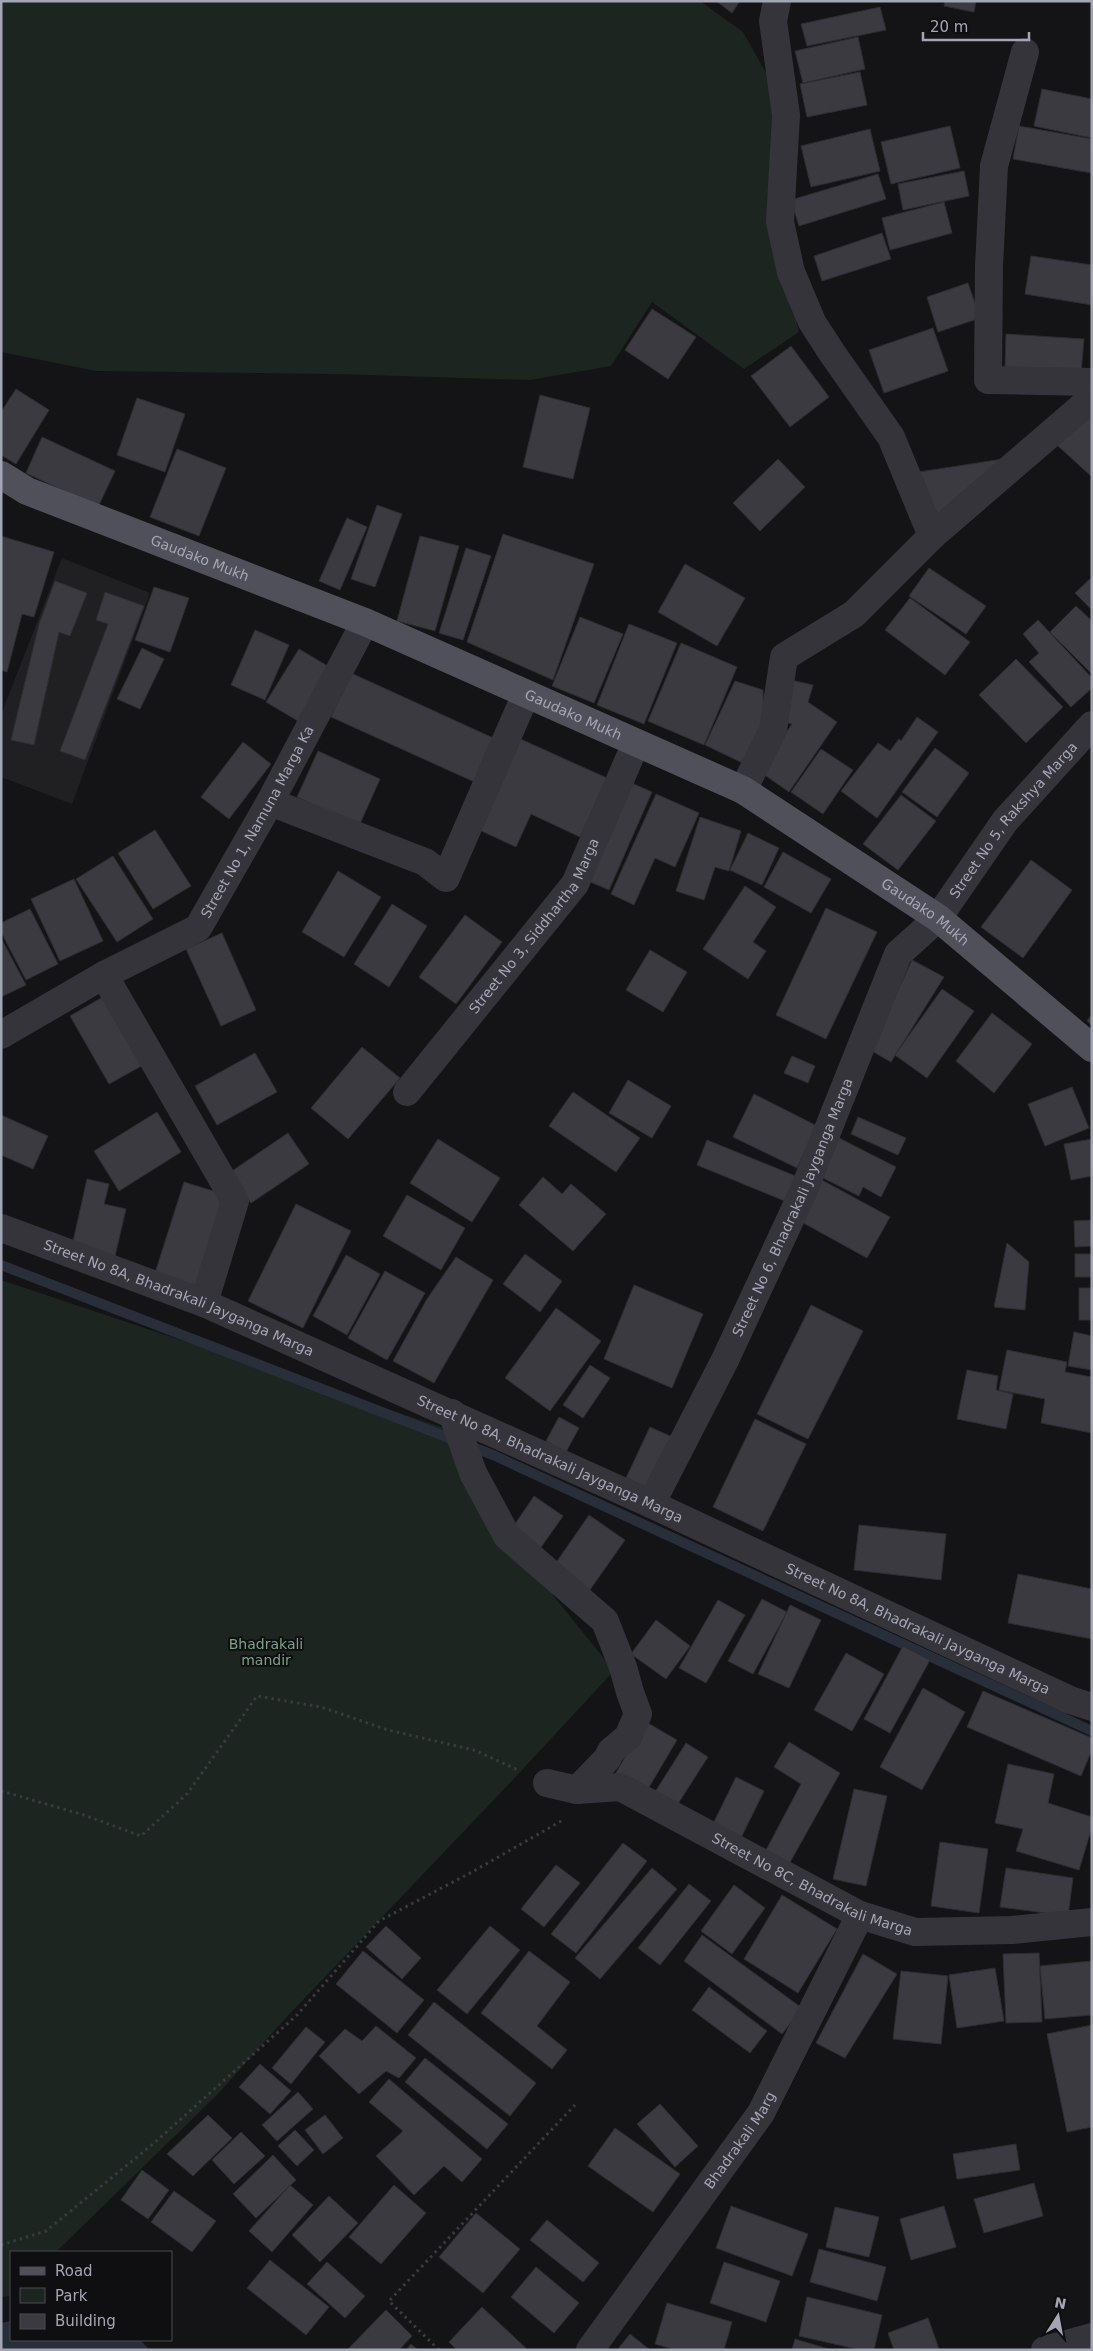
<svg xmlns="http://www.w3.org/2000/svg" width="1093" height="2351" viewBox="0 0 1093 2351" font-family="'DejaVu Sans',sans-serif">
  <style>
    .built { fill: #201f22 }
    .green { fill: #1d2520 }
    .water { fill: #292f3a }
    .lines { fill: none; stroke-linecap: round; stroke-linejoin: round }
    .stream { stroke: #292f3a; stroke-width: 10 }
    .building { fill: #3b3a40; stroke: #2e2d31 }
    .path { stroke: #3a3a41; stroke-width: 3; stroke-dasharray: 2.5 4; stroke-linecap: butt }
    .minor { stroke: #34343a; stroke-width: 28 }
    .major { stroke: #50505a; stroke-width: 28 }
    .labels { text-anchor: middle; stroke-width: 4; stroke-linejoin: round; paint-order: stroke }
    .street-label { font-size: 14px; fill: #a4a6b6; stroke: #0f0e10 }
    .park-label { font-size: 14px; fill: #79a384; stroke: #0f0e10 }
  </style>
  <rect width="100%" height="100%" fill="#141315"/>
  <polygon class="built" points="62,558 150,593 72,804 1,777 1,715"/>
  <g class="green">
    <polygon points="1,1 700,1 743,32 769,78 772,113 768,197 799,332 744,369 652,302 611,366 530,380 337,374 96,371 1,352"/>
    <polygon points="1,1280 462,1434 503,1533 614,1671 508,1785 283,2021 218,2094 56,2252 11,2252 11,2296 1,2297"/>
  </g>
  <polygon class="water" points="11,2321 11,2340 140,2340 150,2350 1,2350 1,2323"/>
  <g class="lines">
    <polyline class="stream" points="1,1265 493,1455 1092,1731"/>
  </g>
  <g class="building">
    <polygon points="716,1 740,1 732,13"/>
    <polygon points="945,1 976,1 974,12 944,6"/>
    <polygon points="880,7 886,30 807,46 801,24"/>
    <polygon points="858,37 865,69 803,83 795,51"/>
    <polygon points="860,72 867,105 807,117 800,84"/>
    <polygon points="1042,89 1092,99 1092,138 1034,126"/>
    <polygon points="950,126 960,168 891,184 881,142"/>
    <polygon points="1019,126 1092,139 1091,173 1013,159"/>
    <polygon points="870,129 880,171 811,187 801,146"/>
    <polygon points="964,171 969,196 903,210 898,184"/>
    <polygon points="878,174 886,199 799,226 791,200"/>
    <polygon points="944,202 952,233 890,250 882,218"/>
    <polygon points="882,233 891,259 822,281 814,256"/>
    <polygon points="1031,256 1092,265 1092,305 1025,294"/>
    <polygon points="968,283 980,318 938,332 927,297"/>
    <polygon points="652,309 696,337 668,379 625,350"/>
    <polygon points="933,328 948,371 884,393 869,350"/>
    <polygon points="1006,334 1084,339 1081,373 1005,367"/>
    <polygon points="791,346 829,397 790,427 751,376"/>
    <polygon points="16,389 49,410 16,464 1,455 1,412"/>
    <polygon points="540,395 590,408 573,479 523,467"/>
    <polygon points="137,398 185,414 165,472 117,455"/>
    <polygon points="1092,407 1092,475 1091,476 1057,445"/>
    <polygon points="42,437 115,471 98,507 26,473"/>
    <polygon points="177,449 226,468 199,536 150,517"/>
    <polygon points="778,459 805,487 760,531 733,503"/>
    <polygon points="1003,459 939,523 919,472"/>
    <polygon points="377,505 402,514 375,587 351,579"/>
    <polygon points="347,518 367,527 340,590 319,581"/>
    <polygon points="503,534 594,564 553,680 467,642"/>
    <polygon points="1,536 54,552 34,617 22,614 7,672 1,670"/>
    <polygon points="420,536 459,546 435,631 397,621"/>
    <polygon points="466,548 491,556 463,640 439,633"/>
    <polygon points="685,564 745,598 717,646 658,612"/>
    <polygon points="929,568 986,606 966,634 909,596"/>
    <polygon points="1092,577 1092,610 1075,593"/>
    <polygon points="55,581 87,593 70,636 59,632 34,745 11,740 39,624"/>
    <polygon points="154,587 189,598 170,652 135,640"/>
    <polygon points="105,592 144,606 85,760 60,751 108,624 96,620"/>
    <polygon points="910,598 970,642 945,675 885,630"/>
    <polygon points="1076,606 1092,621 1092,674 1050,632"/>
    <polygon points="580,617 623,634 594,703 552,686"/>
    <polygon points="1038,620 1092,678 1092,688 1071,707 1029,662 1039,653 1023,634"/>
    <polygon points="629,624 677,643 644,724 597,705"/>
    <polygon points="255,630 289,645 265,700 231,685"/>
    <polygon points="681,643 737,667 704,745 648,721"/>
    <polygon points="142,648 164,659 140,709 117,699"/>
    <polygon points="299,649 331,668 298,721 266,702"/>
    <polygon points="1016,659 1063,707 1026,743 979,695"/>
    <polygon points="351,673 502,742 481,785 331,717"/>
    <polygon points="791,680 813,685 808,702 837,722 789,792 759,771 792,724 780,721"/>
    <polygon points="735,681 763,690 764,735 749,766 705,745"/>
    <polygon points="917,717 938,732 877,818 841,791 878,743 890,751 899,739 901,741"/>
    <polygon points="516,737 607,778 580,837 531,814 516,847 475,828"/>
    <polygon points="243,742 271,764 229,819 201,797"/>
    <polygon points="935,748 969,773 937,817 902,792"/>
    <polygon points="821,749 853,770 823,814 791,792"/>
    <polygon points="318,751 380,779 359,826 297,797"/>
    <polygon points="627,781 652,792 609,890 584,879"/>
    <polygon points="656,794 699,813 675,867 655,858 634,905 611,894"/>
    <polygon points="901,795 936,821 898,870 863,844"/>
    <polygon points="700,817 741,831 729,871 715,867 704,900 676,891"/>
    <polygon points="155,830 191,886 153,909 118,853"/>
    <polygon points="748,833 779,848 762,885 730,870"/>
    <polygon points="783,852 831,879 811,913 764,887"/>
    <polygon points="113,856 153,919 117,942 76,879"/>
    <polygon points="1031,860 1072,890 1023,958 981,927"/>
    <polygon points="338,871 381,897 344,957 302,932"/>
    <polygon points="74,879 103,941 60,961 31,899"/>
    <polygon points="745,886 776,907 753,942 766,951 748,979 703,949"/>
    <polygon points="392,904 427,926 389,987 354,964"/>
    <polygon points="826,908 877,932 826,1039 776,1015"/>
    <polygon points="30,909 58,964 26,980 1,932 1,923"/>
    <polygon points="465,915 502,942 456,1004 419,977"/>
    <polygon points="222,933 256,1010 221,1026 186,949"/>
    <polygon points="1,938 26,985 1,997"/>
    <polygon points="650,950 687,972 663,1012 626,990"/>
    <polygon points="912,960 944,977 891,1062 870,1050"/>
    <polygon points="942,989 974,1011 927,1078 895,1055"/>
    <polygon points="108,994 147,1063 109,1084 70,1016"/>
    <polygon points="992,1013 1032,1044 994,1093 956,1061"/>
    <polygon points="1092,1014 1092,1025 1087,1021"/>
    <polygon points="362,1047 400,1078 348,1139 311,1108"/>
    <polygon points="255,1053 277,1092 217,1125 195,1086"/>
    <polygon points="792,1056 815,1066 808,1083 784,1073"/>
    <polygon points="628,1080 671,1106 652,1138 609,1113"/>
    <polygon points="1072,1087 1089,1128 1045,1146 1028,1104"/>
    <polygon points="573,1092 640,1138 616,1172 549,1126"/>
    <polygon points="754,1094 817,1126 797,1168 733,1137"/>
    <polygon points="157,1112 181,1152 119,1191 94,1151"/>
    <polygon points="1,1115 48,1136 33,1169 1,1155"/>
    <polygon points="858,1117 906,1138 898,1155 851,1134"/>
    <polygon points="288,1133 309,1164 251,1203 229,1173"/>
    <polygon points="839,1138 896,1167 881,1197 863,1187 859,1196 819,1176"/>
    <polygon points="438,1139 500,1178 472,1222 410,1183"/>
    <polygon points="1092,1139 1092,1176 1071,1180 1064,1144"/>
    <polygon points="707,1140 798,1177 787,1202 697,1165"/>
    <polygon points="543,1177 562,1194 571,1184 606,1214 573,1251 519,1205"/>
    <polygon points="87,1179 109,1184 104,1204 126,1209 115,1256 72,1246"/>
    <polygon points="820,1179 890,1217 867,1258 798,1220"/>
    <polygon points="184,1182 226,1195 197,1286 155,1273"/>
    <polygon points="407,1195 465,1228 441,1270 383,1236"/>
    <polygon points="296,1204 351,1231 303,1328 248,1301"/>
    <polygon points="1092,1220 1092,1246 1075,1247 1074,1221"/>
    <polygon points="1007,1243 1029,1262 1025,1310 994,1307"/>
    <polygon points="525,1254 562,1281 540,1312 503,1284"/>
    <rect x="1075" y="1254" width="17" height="23"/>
    <polygon points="346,1255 380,1274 347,1335 313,1316"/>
    <polygon points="456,1257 493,1280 434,1383 393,1361 427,1299"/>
    <polygon points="385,1271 425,1293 387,1360 348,1338"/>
    <polygon points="634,1285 703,1314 672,1388 604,1359"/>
    <rect x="1079" y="1288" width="13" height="32"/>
    <polygon points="811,1305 863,1331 808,1439 757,1414"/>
    <polygon points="556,1308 601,1341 550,1411 505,1378"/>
    <polygon points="1074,1332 1092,1336 1092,1370 1068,1366"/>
    <polygon points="1007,1350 1067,1362 1065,1372 1092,1377 1092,1433 1041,1423 1045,1399 999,1390"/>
    <polygon points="590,1365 610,1378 583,1418 563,1405"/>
    <polygon points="967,1370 998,1376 996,1390 1013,1394 1006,1429 957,1419"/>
    <polygon points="559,1417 579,1428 566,1452 546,1441"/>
    <polygon points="755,1419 806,1444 763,1531 713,1507"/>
    <polygon points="650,1427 681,1441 657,1492 626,1478"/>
    <polygon points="534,1496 563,1516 537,1553 509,1533"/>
    <polygon points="589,1515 625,1540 587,1594 551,1570"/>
    <polygon points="859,1525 946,1534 941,1580 854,1570"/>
    <polygon points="1018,1574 1092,1589 1092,1639 1008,1623"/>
    <polygon points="762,1599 787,1612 753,1674 728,1661"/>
    <polygon points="718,1600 745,1615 706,1683 679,1668"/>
    <polygon points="790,1605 821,1620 789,1688 758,1674"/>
    <polygon points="656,1620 690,1646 666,1679 631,1654"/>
    <polygon points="903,1646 930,1660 890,1733 864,1719"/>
    <polygon points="846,1653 884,1674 852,1731 814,1710"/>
    <polygon points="923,1688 965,1712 922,1790 880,1767"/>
    <polygon points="983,1691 1092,1738 1092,1750 1081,1776 967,1727"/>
    <polygon points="646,1722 677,1740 642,1799 611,1781"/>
    <polygon points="789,1742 840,1773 788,1866 764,1854 801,1784 774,1767"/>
    <polygon points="686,1743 708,1757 672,1813 650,1800"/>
    <polygon points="1008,1764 1054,1774 1048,1803 1092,1817 1092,1827 1079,1870 1016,1851 1023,1829 995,1823"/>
    <polygon points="736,1777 764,1791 739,1842 711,1828"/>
    <polygon points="854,1789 887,1796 866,1886 833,1879"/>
    <polygon points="940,1842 988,1849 979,1913 931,1906"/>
    <polygon points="623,1843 647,1861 576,1953 551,1934"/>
    <polygon points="556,1865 580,1883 544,1927 521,1909"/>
    <polygon points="652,1868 677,1889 600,1979 575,1958"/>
    <polygon points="1006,1868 1073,1878 1068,1916 1000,1907"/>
    <polygon points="689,1884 711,1901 660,1965 638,1948"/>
    <polygon points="734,1885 765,1908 732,1954 701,1931"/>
    <polygon points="782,1895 837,1929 798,1993 744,1959"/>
    <polygon points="386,1926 421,1958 402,1979 366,1947"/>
    <polygon points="490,1926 520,1950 467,2014 437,1990"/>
    <polygon points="702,1935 802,2008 782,2034 684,1961"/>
    <polygon points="363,1951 424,2000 397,2033 336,1984"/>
    <polygon points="529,1951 570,1982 537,2026 567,2050 552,2069 481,2013"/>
    <polygon points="1039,1953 1042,2022 1006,2023 1003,1954"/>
    <polygon points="863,1954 897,1974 845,2058 816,2043"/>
    <polygon points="1092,1961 1092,2015 1045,2019 1040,1966"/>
    <polygon points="995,1968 1004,2021 957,2028 949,1975"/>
    <polygon points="901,1971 948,1976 941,2044 893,2039"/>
    <polygon points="709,1987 767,2031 750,2053 692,2010"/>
    <polygon points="434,2002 536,2083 510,2116 408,2035"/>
    <polygon points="1092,2025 1092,2127 1067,2132 1047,2034"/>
    <polygon points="376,2026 416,2058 399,2078 386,2071 359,2094 319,2056 345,2029 362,2041"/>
    <polygon points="306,2027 325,2042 291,2084 272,2068"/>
    <polygon points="425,2058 508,2124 487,2149 405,2082"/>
    <polygon points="260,2064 291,2091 270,2114 239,2087"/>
    <polygon points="389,2079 482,2159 462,2182 444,2166 414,2195 376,2156 403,2131 369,2102"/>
    <polygon points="298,2092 313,2109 277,2141 262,2125"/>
    <polygon points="660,2104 698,2146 675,2167 637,2124"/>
    <polygon points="208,2115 232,2138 193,2176 167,2154"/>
    <polygon points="325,2115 343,2138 323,2154 305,2130"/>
    <polygon points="615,2128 680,2174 653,2212 588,2166"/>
    <polygon points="295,2130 314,2150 297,2166 278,2146"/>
    <polygon points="241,2132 265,2156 234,2184 212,2160"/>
    <polygon points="1016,2144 1020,2170 957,2179 953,2154"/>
    <polygon points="273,2155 296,2180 256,2218 233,2194"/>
    <polygon points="142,2170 169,2190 148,2219 121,2200"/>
    <polygon points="1034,2183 1043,2216 984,2233 974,2199"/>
    <polygon points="290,2185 313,2205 272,2252 249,2231"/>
    <polygon points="394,2185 426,2213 381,2264 349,2237"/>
    <polygon points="174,2191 216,2221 192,2252 151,2222"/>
    <polygon points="329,2196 358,2223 320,2262 292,2235"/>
    <polygon points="731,2206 808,2234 792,2276 716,2248"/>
    <polygon points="944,2206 956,2247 911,2260 900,2219"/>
    <polygon points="835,2207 879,2217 869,2257 826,2247"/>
    <polygon points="476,2213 520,2249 483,2293 439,2257"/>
    <polygon points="547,2220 599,2263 583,2282 530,2240"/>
    <polygon points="819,2249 886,2267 877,2301 810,2282"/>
    <polygon points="270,2260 329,2307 306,2335 247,2288"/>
    <polygon points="327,2262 365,2296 345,2318 307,2284"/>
    <polygon points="724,2262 780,2281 766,2322 710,2303"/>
    <polygon points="536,2267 579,2303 554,2333 511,2297"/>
    <polygon points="807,2297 882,2315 874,2350 861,2350 799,2336"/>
    <polygon points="667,2303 732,2322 724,2350 676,2350 655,2344"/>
    <polygon points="482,2307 528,2350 457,2350 449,2342"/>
    <polygon points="386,2310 412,2336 399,2350 347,2350"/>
    <polygon points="928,2318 939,2349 894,2350 888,2333"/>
    <polygon points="630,2334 650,2350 617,2350"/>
    <polygon points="795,2339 832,2350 792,2350"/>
    <polygon points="411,2344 418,2350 406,2350"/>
  </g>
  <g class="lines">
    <g class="path">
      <polyline points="1,1791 84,1815 141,1836 187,1794 257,1696 321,1707 388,1730 474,1750 518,1770"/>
      <polyline points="1,2245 46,2231 153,2144 297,2015 379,1921 472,1872 563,1820"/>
      <polyline points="439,2350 389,2301 575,2105"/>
    </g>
    <g class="minor">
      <polyline points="1025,52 994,166 989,266 988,380 1092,382"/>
      <polyline points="932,536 1092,398"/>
      <polyline points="743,790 773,730 784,657 854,614 932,536 891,437 832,353 812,322 791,272 780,222 786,115 773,21 777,1"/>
      <polyline points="270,802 425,862 446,878 526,694"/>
      <polyline points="104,975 235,1201 204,1303"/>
      <path id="s1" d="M1 1035 104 975 198 928 270 802 365 622"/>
      <path id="s2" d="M407 1092 575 884 636 743"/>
      <path id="s3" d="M1 1228 204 1303 651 1504 1070 1700 1092 1707"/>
      <polyline points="452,1413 473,1473 507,1536 605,1621 623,1667 630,1692 638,1714 628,1737 611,1751 607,1759 577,1790"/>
      <path id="s4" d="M651 1504 725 1360 803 1192 898 954 938 918 1005 821 1092 725"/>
      <path id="s5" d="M547 1783 577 1790 620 1787 860 1915 915 1932 1012 1930 1092 1922"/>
      <path id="s6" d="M590 2350 761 2113 860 1915"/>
      <polyline points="1045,2350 1092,2337"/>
    </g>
    <path class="major" id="s7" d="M1 475 27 491 365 622 743 790 938 918 1092 1048"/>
  </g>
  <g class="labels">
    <g class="street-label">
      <text dy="5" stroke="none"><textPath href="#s7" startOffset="216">Gaudako Mukh</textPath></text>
      <text dy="5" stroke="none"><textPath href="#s7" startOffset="621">Gaudako Mukh</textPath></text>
      <text dy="5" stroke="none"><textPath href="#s1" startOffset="346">Street No 1, Namuna Marga Ka</textPath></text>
      <text dy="5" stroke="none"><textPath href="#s4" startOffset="781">Street No 5, Rakshya Marga</textPath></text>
      <text dy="5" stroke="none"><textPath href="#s7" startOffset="1026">Gaudako Mukh</textPath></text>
      <text dy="5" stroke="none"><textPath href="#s2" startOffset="210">Street No 3, Siddhartha Marga</textPath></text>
      <text dy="5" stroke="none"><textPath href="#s4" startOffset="329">Street No 6, Bhadrakali Jayganga Marga</textPath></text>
      <text dy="5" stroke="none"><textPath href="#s3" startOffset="191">Street No 8A, Bhadrakali Jayganga Marga</textPath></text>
      <text dy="5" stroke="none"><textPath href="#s3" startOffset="596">Street No 8A, Bhadrakali Jayganga Marga</textPath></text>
      <text dy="5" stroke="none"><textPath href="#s3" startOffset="1001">Street No 8A, Bhadrakali Jayganga Marga</textPath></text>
      <text dy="5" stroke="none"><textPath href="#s5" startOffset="290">Street No 8C, Bhadrakali Marga</textPath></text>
      <text dy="5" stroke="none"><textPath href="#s6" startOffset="258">Bhadrakali Marg</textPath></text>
    </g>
    <g class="park-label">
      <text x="266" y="1649">Bhadrakali<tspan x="266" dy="16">mandir</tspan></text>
    </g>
  </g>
  <rect width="1093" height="2351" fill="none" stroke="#a4a6b6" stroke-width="5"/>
  <rect x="10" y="2251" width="162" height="90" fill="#0f0e10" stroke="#4b4b52"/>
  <rect x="20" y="2267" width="25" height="8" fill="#50505a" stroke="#4b4b52"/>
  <text x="55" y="2276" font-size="15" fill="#a4a6b6">Road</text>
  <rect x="20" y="2288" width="25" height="15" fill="#1d2520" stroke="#4b4b52"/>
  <text x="55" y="2301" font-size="15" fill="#a4a6b6">Park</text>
  <rect x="20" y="2314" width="25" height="15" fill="#3b3a40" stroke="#4b4b52"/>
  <text x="55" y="2326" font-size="15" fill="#a4a6b6">Building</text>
  <g transform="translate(1058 2316) rotate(11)" stroke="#0f0e10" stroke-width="4" paint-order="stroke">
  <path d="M0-4L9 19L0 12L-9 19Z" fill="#a4a6b6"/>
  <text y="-8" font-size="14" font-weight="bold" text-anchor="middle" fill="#a4a6b6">N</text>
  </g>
  <path d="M923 32v8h106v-8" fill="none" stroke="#a4a6b6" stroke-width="2.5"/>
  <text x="930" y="32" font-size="15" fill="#a4a6b6" stroke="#0f0e10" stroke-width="4" paint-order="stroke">20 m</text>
</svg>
